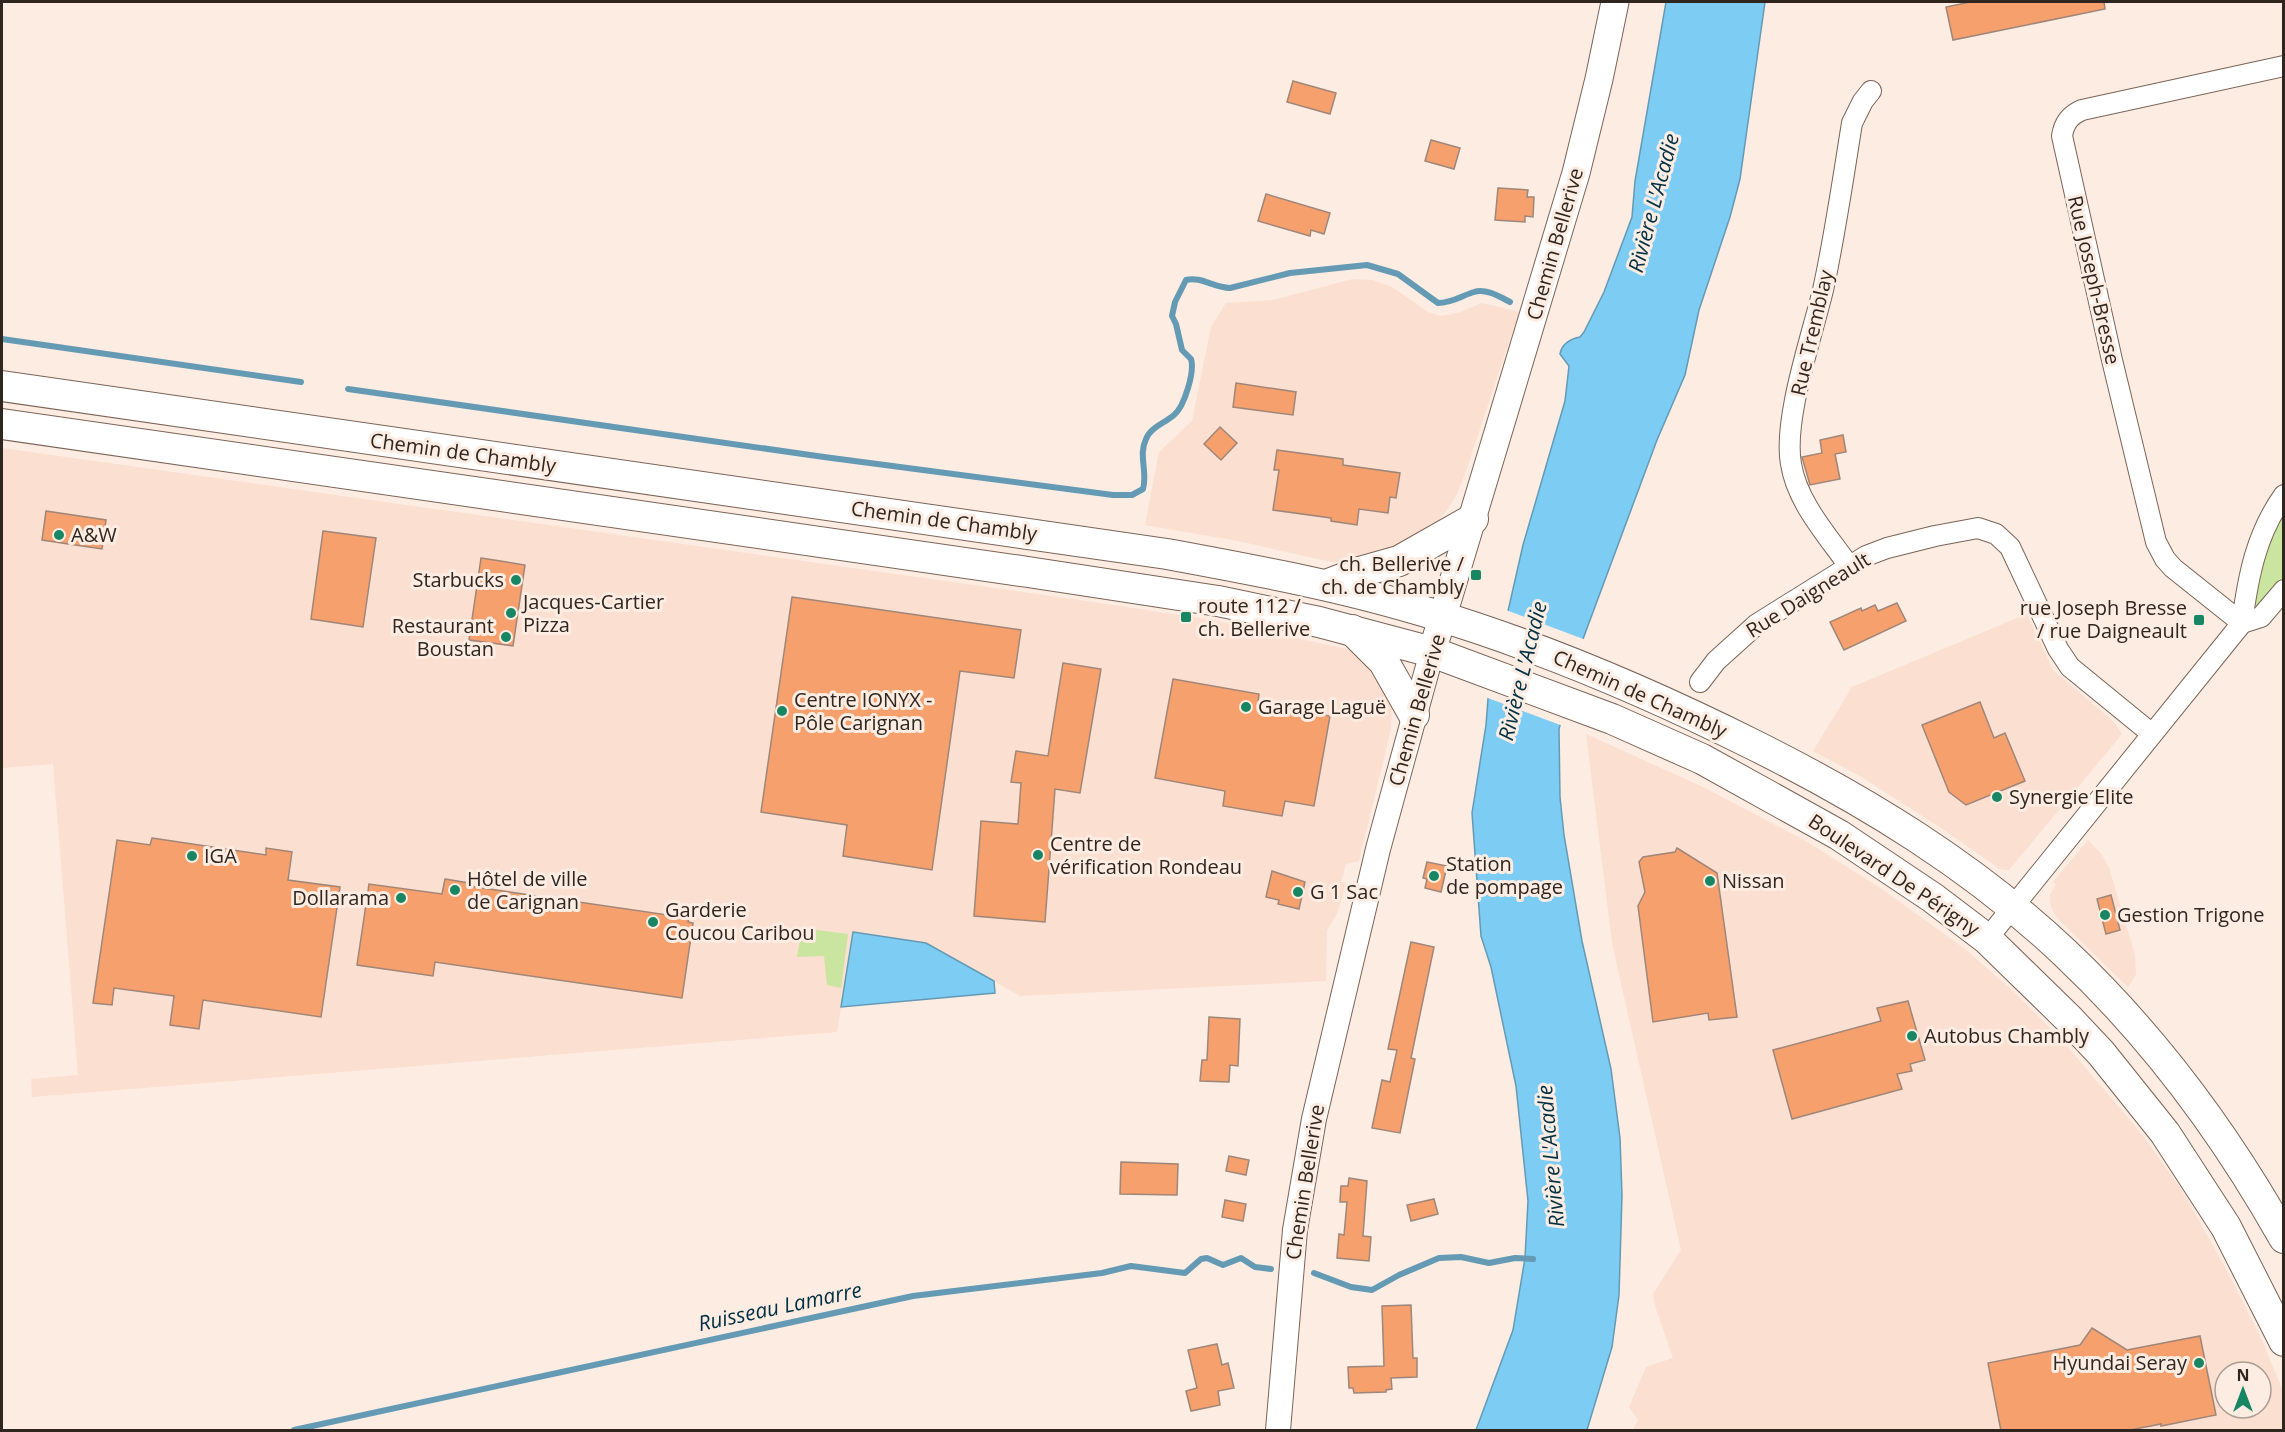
<svg xmlns="http://www.w3.org/2000/svg" width="2285" height="1432" viewBox="0 0 2285 1432" font-family="'Open Sans',sans-serif">
  <style>
    .built { fill: #fbdfd0; fill-rule: evenodd }
    .green { fill: #cae59f }
    .water { fill: #7cccf4; stroke: #659ab4; stroke-width: 1.5 }
    .pier { fill: #fcece2 }
    .lines { fill: none; stroke-linecap: round; stroke-linejoin: round }
    .stream { stroke: #659ab4; stroke-width: 6 }
    .building { fill: #f6a16d; stroke: #9f8679; stroke-width: 1.5 }
    .minor-casing { stroke: #7b6457; stroke-width: 22 }
    .tertiary-casing { stroke: #7b6457; stroke-width: 26 }
    .secondary-casing { stroke: #7b6457; stroke-width: 29 }
    .primary-casing { stroke: #7b6457; stroke-width: 32 }
    .minor { stroke: #fff; stroke-width: 20 }
    .tertiary { stroke: #fff; stroke-width: 24 }
    .secondary { stroke: #fff; stroke-width: 27 }
    .primary { stroke: #fff; stroke-width: 30 }
    .poi-dot { fill: #198663; stroke: #fcece2; stroke-width: 2 }
    .labels { text-anchor: middle; stroke-width: 6; stroke-linejoin: round; paint-order: stroke }
    .street-label { font-size: 20px; fill: #2f2620; stroke: #fcece2 }
    .poi-label { font-size: 20px; fill: #2f2620; stroke: #fcece2; text-anchor: start }
    .water-label { font-size: 21px; font-style: italic; fill: #003043; stroke: #fcece2 }
  </style>
  <rect width="100%" height="100%" fill="#fcece2"/>
  <g class="built">
    <polygon points="1353,279 1372,280 1392,287 1428,312 1441,316 1458,313 1482,303 1519,312 1465,474 1456,496 1445,513 1431,528 1415,541 1350,562 1332,562 1238,541 1145,525 1159,452 1192,421 1211,327 1226,303 1273,300"/>
    <polygon points="2,448 1073,599 1212,620 1347,649 1371,662 1392,702 1391,729 1359,861 1346,864 1341,882 1346,883 1337,914 1327,930 1326,981 1020,996 926,943 853,932 837,1032 32,1097 31,1079 78,1075 53,764 2,768"/>
    <polygon points="2027,614 2053,670 2114,722 2122,734 2014,864 2009,870 2005,870 2000,869 1941,828 1860,776 1813,751 1852,687"/>
    <path d="M1586 734 1705 788 1804 840 1879 887 1965 949 2014 992 2060 1038 2141 1133 2181 1189 2225 1267 2260 1336 2283 1391V1430H1633L1638 1420 1629 1407 1646 1367 1673 1358 1656 1309 1653 1294 1681 1250 1612 943ZM2225 1372H2261V1408H2225Z"/>
    <polygon points="2088,840 2102,855 2109,868 2135,955 2136,975 2128,987 2057,918 2051,907 2050,895 2056,884 2053,882"/>
  </g>
  <g class="green">
    <polygon points="2283,506 2283,577 2262,603 2257,606 2254,605 2255,576"/>
    <polygon points="802,928 848,934 841,988 827,985 824,956 797,957"/>
  </g>
  <g class="water">
    <path d="M1666 2H1765L1740 179 1730 217 1699 310 1685 375 1657 440 1583 639 1559 729 1560 797 1564 835 1582 941 1611 1069 1620 1138 1622 1195 1619 1295 1612 1347 1587 1430H1476L1513 1330 1525 1258 1528 1201 1516 1086 1491 967 1481 936 1472 813 1486 725 1488 699 1523 545 1565 401 1569 366 1560 354C1562 343 1570 339 1580 337L1584 332 1604 292 1632 217 1635 181Z"/>
    <polygon points="853,932 926,943 994,981 995,993 841,1007"/>
  </g>
  <polygon class="pier" points="1506,610 1586,640 1563,726 1485,697"/>
  <g class="lines">
    <g class="stream">
      <polyline points="2,339 301,382"/>
      <path d="M348 389 824 457 1113 495H1132L1143 489C1148 472 1138 456 1146 439 1151 427 1165 423 1174 415 1184 407 1195 372 1191 359L1182 350 1176 324 1172 316 1175 302 1186 280C1201 276 1214 288 1230 288L1290 273 1367 265 1398 274 1438 303C1452 303 1461 296 1474 292 1486 288 1500 297 1510 302"/>
      <polyline points="1314,1273 1351,1287 1372,1290 1399,1275 1439,1258 1461,1257 1489,1263 1515,1258 1533,1259"/>
      <polyline points="294,1430 913,1296 1102,1273 1131,1266 1185,1273 1201,1259 1207,1258 1223,1265 1241,1258 1255,1267 1271,1269"/>
    </g>
  </g>
  <g class="building">
    <polygon points="1970,2 2104,2 2105,9 1953,40 1946,7"/>
    <polygon points="1293,81 1336,93 1330,114 1287,102"/>
    <polygon points="1431,140 1460,148 1454,169 1425,161"/>
    <polygon points="1498,188 1528,190 1527,197 1534,197 1533,217 1525,216 1525,222 1495,220"/>
    <polygon points="1266,194 1330,213 1324,234 1311,230 1310,236 1258,221"/>
    <polygon points="1236,383 1296,392 1293,415 1233,407"/>
    <polygon points="1220,427 1237,443 1221,460 1204,444"/>
    <polygon points="1843,435 1846,452 1835,454 1840,479 1810,485 1802,457 1822,453 1820,440"/>
    <polygon points="1277,450 1343,459 1343,465 1400,473 1396,498 1390,497 1388,513 1359,509 1357,525 1331,521 1331,518 1273,510 1279,470 1274,470"/>
    <polygon points="46,511 106,520 102,549 42,540"/>
    <polygon points="323,531 376,538 363,627 311,619"/>
    <polygon points="481,558 525,565 513,646 469,640"/>
    <polygon points="792,597 1021,630 1014,678 960,671 932,870 843,856 847,825 761,812"/>
    <polygon points="1897,603 1906,621 1844,650 1830,622 1861,608 1862,611 1875,605 1878,611"/>
    <polygon points="1063,663 1101,669 1080,793 1055,789 1045,922 974,916 981,821 1018,824 1021,783 1011,782 1016,751 1048,756"/>
    <polygon points="1173,679 1259,694 1258,703 1330,716 1314,806 1285,801 1282,816 1223,806 1225,791 1155,778"/>
    <polygon points="1980,702 1994,738 2005,733 2025,781 1966,805 1949,792 1922,725"/>
    <polygon points="152,838 266,855 266,848 292,852 288,880 340,887 321,1017 203,1000 199,1029 170,1025 174,996 114,988 112,1005 93,1003 117,840 150,845"/>
    <polygon points="1677,848 1717,873 1737,1017 1709,1020 1708,1013 1653,1022 1638,906 1645,892 1639,862 1643,857 1675,852"/>
    <polygon points="1427,862 1447,866 1441,892 1425,888 1427,879 1423,878"/>
    <polygon points="1272,871 1305,882 1299,909 1278,904 1279,900 1266,897"/>
    <polygon points="445,879 469,883 469,886 689,918 688,922 693,923 682,998 435,962 433,976 357,965 369,884 442,894"/>
    <polygon points="2111,895 2120,930 2106,934 2097,899"/>
    <polygon points="1411,942 1434,947 1411,1058 1415,1059 1400,1133 1372,1128 1382,1080 1390,1082 1397,1050 1388,1049"/>
    <polygon points="1908,1001 1925,1060 1910,1064 1912,1071 1897,1074 1902,1089 1792,1119 1773,1050 1881,1021 1877,1008"/>
    <polygon points="1209,1017 1240,1019 1238,1066 1230,1065 1229,1082 1200,1081 1202,1060 1207,1060"/>
    <polygon points="1229,1156 1249,1160 1246,1175 1226,1171"/>
    <polygon points="1121,1162 1178,1164 1177,1195 1120,1194"/>
    <polygon points="1349,1178 1367,1181 1363,1236 1371,1237 1369,1261 1337,1258 1339,1234 1344,1235 1347,1202 1340,1202 1341,1186 1348,1186"/>
    <polygon points="1434,1199 1438,1214 1411,1221 1407,1205"/>
    <polygon points="1225,1200 1246,1204 1243,1221 1222,1217"/>
    <polygon points="1411,1305 1413,1358 1417,1358 1417,1377 1391,1378 1392,1389 1386,1390 1386,1392 1354,1393 1353,1388 1349,1388 1348,1367 1384,1366 1382,1306"/>
    <polygon points="2092,1328 2127,1350 2200,1336 2216,1415 2161,1426 2161,1424 2125,1431 2001,1431 1988,1363 2080,1345"/>
    <polygon points="1217,1344 1222,1365 1228,1363 1234,1388 1218,1391 1220,1405 1191,1411 1186,1391 1197,1388 1188,1350"/>
  </g>
  <g class="lines">
    <defs>
      <g id="minor">
        <path d="M1849 566C1827 535 1797 502 1791 464 1783 419 1812 336 1823 290 1835 235 1843 179 1852 123L1863 101 1871 91"/>
        <path d="M2242 623 2173 568 2165 559 2156 542 2112 360 2062 136C2064 123 2070 115 2082 110L2284 66"/>
        <polyline points="2242,623 2261,617 2284,590"/>
        <polyline points="1700,682 1716,661 1757,624 1866,556 1887,548 1935,536 1978,528 1996,534 2010,547 2058,649 2070,667 2152,734"/>
        <path d="M1987 939 2242 623C2248 577 2256 534 2284 495"/>
      </g>
      <polyline id="tertiary" points="1278,1430 1295,1230 1314,1119 1378,849 1432,652"/>
      <polyline id="secondary" points="1432,652 1576,173 1599,79 1615,2"/>
      <g id="primary">
        <path d="M2 386 1167 554C1254 570 1341 586 1426 612 1540 646 1648 692 1754 745 1866 801 1973 866 2065 953 2153 1036 2225 1133 2284 1238"/>
        <polyline points="2,424 1028,572 1218,601 1319,622 1432,652 1612,719 1702,759 1839,835 1933,898 1987,939 2069,1019 2101,1053 2165,1133 2226,1227 2284,1341"/>
        <polyline points="1326,585 1360,572 1399,561 1473,519"/>
        <polyline points="1352,630 1384,662 1414,715"/>
      </g>
    </defs>
    <use href="#minor" class="minor-casing"/>
    <use href="#tertiary" class="tertiary-casing"/>
    <use href="#secondary" class="secondary-casing"/>
    <use href="#primary" class="primary-casing"/>
    <use href="#minor" class="minor"/>
    <use href="#tertiary" class="tertiary"/>
    <use href="#secondary" class="secondary"/>
    <use href="#primary" class="primary"/>
  </g>
  <g class="poi-dot">
    <circle cx="59" cy="535" r="6"/>
    <rect x="1470" y="569" width="12" height="12" rx="3"/>
    <circle cx="516" cy="580" r="6"/>
    <circle cx="511" cy="613" r="6"/>
    <rect x="1180" y="611" width="12" height="12" rx="3"/>
    <rect x="2193" y="614" width="12" height="12" rx="3"/>
    <circle cx="506" cy="637" r="6"/>
    <circle cx="1246" cy="707" r="6"/>
    <circle cx="782" cy="711" r="6"/>
    <circle cx="1997" cy="797" r="6"/>
    <circle cx="1038" cy="855" r="6"/>
    <circle cx="192" cy="856" r="6"/>
    <circle cx="1434" cy="876" r="6"/>
    <circle cx="1710" cy="881" r="6"/>
    <circle cx="455" cy="890" r="6"/>
    <circle cx="1298" cy="892" r="6"/>
    <circle cx="401" cy="898" r="6"/>
    <circle cx="2105" cy="915" r="6"/>
    <circle cx="653" cy="922" r="6"/>
    <circle cx="1912" cy="1036" r="6"/>
    <circle cx="2199" cy="1363" r="6"/>
  </g>
  <g class="labels">
    <g class="street-label">
      <text transform="translate(1555 244) rotate(-74)" y="7">Chemin Bellerive</text>
      <text transform="translate(2094 280) rotate(77)" y="7">Rue Joseph-Bresse</text>
      <text transform="translate(1812 333) rotate(-77)" y="7">Rue Tremblay</text>
      <text transform="translate(463 453) rotate(8)" y="7">Chemin de Chambly</text>
      <text transform="translate(944 521) rotate(8)" y="7">Chemin de Chambly</text>
      <text transform="translate(1808 595) rotate(-32)" y="7">Rue Daigneault</text>
      <text transform="translate(1640 694) rotate(24)" y="7">Chemin de Chambly</text>
      <text transform="translate(1417 710) rotate(-74)" y="7">Chemin Bellerive</text>
      <text transform="translate(1894 875) rotate(34)" y="7">Boulevard De Périgny</text>
      <text transform="translate(1305 1182) rotate(-81)" y="7">Chemin Bellerive</text>
    </g>
    <g class="poi-label">
      <text x="71" y="542">A&amp;W</text>
      <text x="1464" y="571" text-anchor="end">ch. Bellerive /<tspan x="1464" dy="23">ch. de Chambly</tspan></text>
      <text x="504" y="587" text-anchor="end">Starbucks</text>
      <text x="523" y="609">Jacques-Cartier<tspan x="523" dy="23">Pizza</tspan></text>
      <text x="1198" y="613">route 112 /<tspan x="1198" dy="23">ch. Bellerive</tspan></text>
      <text x="2187" y="615" text-anchor="end">rue Joseph Bresse<tspan x="2187" dy="23">/ rue Daigneault</tspan></text>
      <text x="494" y="633" text-anchor="end">Restaurant<tspan x="494" dy="23">Boustan</tspan></text>
      <text x="794" y="707">Centre IONYX -<tspan x="794" dy="23">Pôle Carignan</tspan></text>
      <text x="1258" y="714">Garage Laguë</text>
      <text x="2009" y="804">Synergie Elite</text>
      <text x="1050" y="851">Centre de<tspan x="1050" dy="23">vérification Rondeau</tspan></text>
      <text x="204" y="863">IGA</text>
      <text x="1446" y="871">Station<tspan x="1446" dy="23">de pompage</tspan></text>
      <text x="467" y="886">Hôtel de ville<tspan x="467" dy="23">de Carignan</tspan></text>
      <text x="1722" y="888">Nissan</text>
      <text x="1310" y="899">G 1 Sac</text>
      <text x="389" y="905" text-anchor="end">Dollarama</text>
      <text x="665" y="917">Garderie<tspan x="665" dy="23">Coucou Caribou</tspan></text>
      <text x="2117" y="922">Gestion Trigone</text>
      <text x="1924" y="1043">Autobus Chambly</text>
      <text x="2187" y="1370" text-anchor="end">Hyundai Seray</text>
    </g>
    <g class="water-label">
      <text transform="translate(1654 203) rotate(-75)" y="7">Rivière L'Acadie</text>
      <text transform="translate(1523 671) rotate(-76)" y="7">Rivière L'Acadie</text>
      <text transform="translate(1551 1156) rotate(-95)" y="7">Rivière L'Acadie</text>
      <text transform="translate(780 1307) rotate(-12)" y="7">Ruisseau Lamarre</text>
    </g>
  </g>
  <rect width="2285" height="1432" fill="none" stroke="#2f2620" stroke-width="6"/>
  <g transform="translate(2243 1390)"><circle r="28" fill="#fcece2" stroke="#aa9d94" stroke-width="1.5"/>
  <path d="M0-4.5L10 22L0 15L-10 22Z" fill="#198663"/>
  <text y="-9" font-size="16" font-weight="bold" text-anchor="middle" fill="#2f2620">N</text>
  </g>
</svg>
